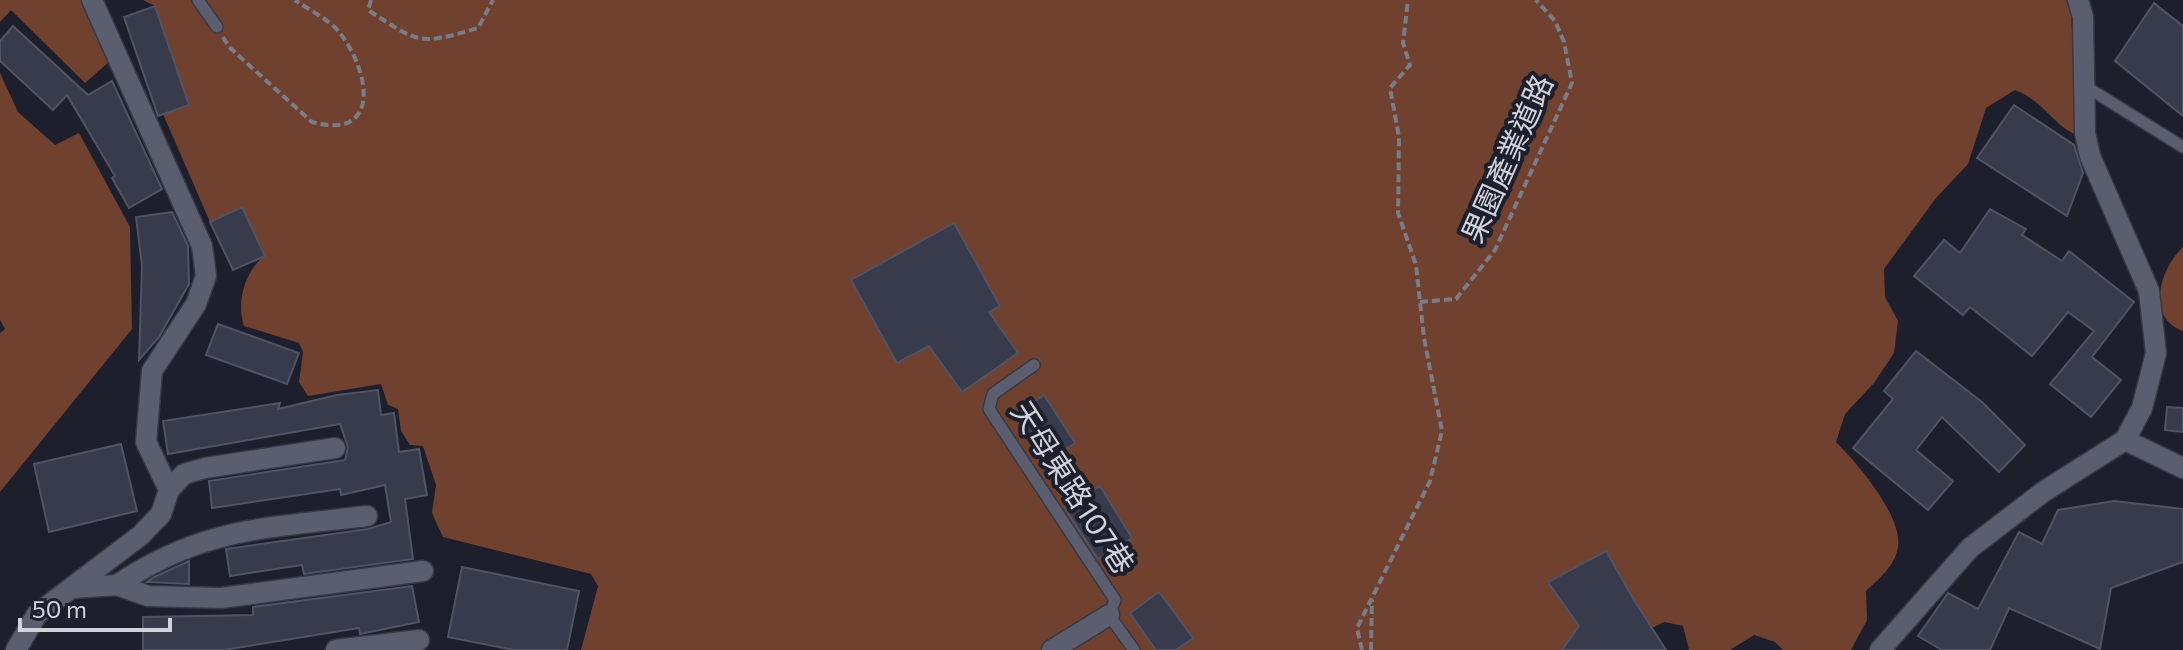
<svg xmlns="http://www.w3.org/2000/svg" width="2183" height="650" viewBox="0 0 2183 650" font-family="Commissioner,'Noto Sans TC',sans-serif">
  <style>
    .forest { fill: #70412f }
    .building { fill: #383b4b; stroke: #505363; stroke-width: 2 }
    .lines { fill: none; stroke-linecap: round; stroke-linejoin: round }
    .service-casing { stroke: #373945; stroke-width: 14 }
    .minor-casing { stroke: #373945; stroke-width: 23 }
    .path { stroke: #7a7c88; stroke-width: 4; stroke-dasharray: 8 4; stroke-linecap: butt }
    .service { stroke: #5b5e6f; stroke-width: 11 }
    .minor { stroke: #5b5e6f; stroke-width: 20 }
    .labels { text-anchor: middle; stroke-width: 8; stroke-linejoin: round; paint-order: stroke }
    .street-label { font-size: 30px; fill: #d0d2dc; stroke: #1d1f2d }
  </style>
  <rect width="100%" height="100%" fill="#1d1f2d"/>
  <g class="forest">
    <polygon points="0,0 91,0 118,54 85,83 11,10 0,22"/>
    <path d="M143 0H2070L2079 136C2053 126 2044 101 2015 90L1986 108 1968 164 1936 198 1884 269 1885 297 1898 321 1894 353 1874 383 1845 414 1836 442C1856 462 1903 516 1898 547 1895 566 1880 578 1866 591L1867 620 1851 650H1783L1775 642 1754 635 1730 650H1689L1683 626 1664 622 1652 628 1579 626 1562 650H581L598 586 591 574 443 537 432 513 436 485 423 446 410 445 401 431 398 409 388 405 381 384 308 396 299 382 303 352 299 343 244 326C236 300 245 272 265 255L242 207 210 222 163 114 189 105 155 6Z"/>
    <polygon points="0,73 18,112 55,145 79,133 130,227 132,329 0,492 0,333 5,329 0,320"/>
    <path d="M2183 247V331C2145 318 2160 268 2183 247Z"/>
  </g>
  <g class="building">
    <polygon points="2154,3 2183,26 2183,116 2115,61"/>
    <polygon points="155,6 189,105 158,116 124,17"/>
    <polygon points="13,26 88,95 112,81 162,189 129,208 112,178 115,176 67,95 53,110 0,61 0,41"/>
    <polygon points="2014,105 2074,145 2083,173 2067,216 1977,158"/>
    <polygon points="242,207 265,256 233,270 210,222"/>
    <polygon points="1990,209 2026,229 2022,235 2062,261 2069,251 2134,302 2092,357 2121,380 2091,417 2050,384 2094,331 2068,312 2032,356 1970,307 1963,315 1914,276 1944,240 1960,253"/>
    <polygon points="172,212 188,246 189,284 159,337 139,360 142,266 136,217"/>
    <polygon points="954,223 1000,306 989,312 1018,353 962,392 929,346 897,363 851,280"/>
    <polygon points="218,324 299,353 287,384 206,355"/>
    <polygon points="1916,351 1982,402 2025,445 1999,472 1942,417 1916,450 1953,481 1928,510 1853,448 1893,399 1884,391"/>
    <polygon points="378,390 381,415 394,413 399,452 419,449 427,495 405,499 413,559 304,574 302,565 230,576 226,549 368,529 391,522 385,485 341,495 340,489 212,508 209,481 345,460 348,447 340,424 168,454 163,421 280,403 278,409 337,395"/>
    <polygon points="1044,395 1075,443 1045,462 1015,415"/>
    <polygon points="2167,407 2183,408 2183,432 2165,430"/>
    <polygon points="121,444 137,511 49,532 34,464"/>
    <polygon points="1100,486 1132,538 1098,559 1065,508"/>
    <polygon points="2114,501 2183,509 2183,562 2111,588 2100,649 2009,608 1990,650 1942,650 1918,636 1948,593 1978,609 2019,532 2042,544 2058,510"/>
    <polygon points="1606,551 1634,600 1666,650 1562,650 1579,626 1548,582"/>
    <polygon points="189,561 189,584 147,582 154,577"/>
    <polygon points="462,567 579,591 567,650 514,650 448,637"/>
    <polygon points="412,586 419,622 360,634 359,628 224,650 143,650 143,617 253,615 253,607"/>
    <polygon points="1159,592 1193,638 1176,650 1156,650 1130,613"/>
  </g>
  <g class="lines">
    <defs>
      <g id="service">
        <polyline points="198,0 217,27"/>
        <polyline points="2085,86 2183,147"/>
        <polyline points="1034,365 993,394 989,409 1115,600 1109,615 1134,650"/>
      </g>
      <g id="minor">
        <polyline points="2125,440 2183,468"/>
        <polyline points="169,490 184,474 205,468 335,448"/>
        <path d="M117 585C202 527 269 528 367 516"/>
        <polyline points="74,588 117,585 148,596 221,598 423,571"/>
        <polyline points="16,650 37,614 141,535 161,514 169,490 146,442 152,371 196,304 206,276 202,246 92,0"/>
        <polyline points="336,650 419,640"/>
        <polyline points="1052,650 1109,615"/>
        <polyline points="1880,650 1970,548 2043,492 2125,440 2142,408 2156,353 2149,291 2090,156 2085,133 2083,17 2078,0"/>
      </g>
    </defs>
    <use href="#service" class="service-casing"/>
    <use href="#minor" class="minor-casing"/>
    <g class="path">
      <path d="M371 0 368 10C419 43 418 46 478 28L493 0"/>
      <path d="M223 37 229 47 312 122C383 141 369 70 340 33 330 20 309 10 295 0"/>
      <polyline points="1420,302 1456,299 1495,250 1572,83 1564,42 1555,21 1536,0"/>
      <polyline points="1362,650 1357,628 1430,481 1442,431 1424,338 1416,265 1398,213 1399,137 1390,88 1410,65 1403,43 1408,0"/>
      <polyline points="1371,650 1372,600"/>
    </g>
    <use href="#service" class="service"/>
    <use href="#minor" class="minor"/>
  </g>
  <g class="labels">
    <g class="street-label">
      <text transform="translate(1508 159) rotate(-66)" y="10">果園產業道路</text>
      <text transform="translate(1072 488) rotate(57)" y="10">天母東路107巷</text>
    </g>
  </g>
  <path d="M20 618v12h150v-12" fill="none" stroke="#d0d2dc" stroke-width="4"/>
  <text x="32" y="618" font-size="24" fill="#d0d2dc" stroke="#1d1f2d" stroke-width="6" paint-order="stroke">50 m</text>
</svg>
